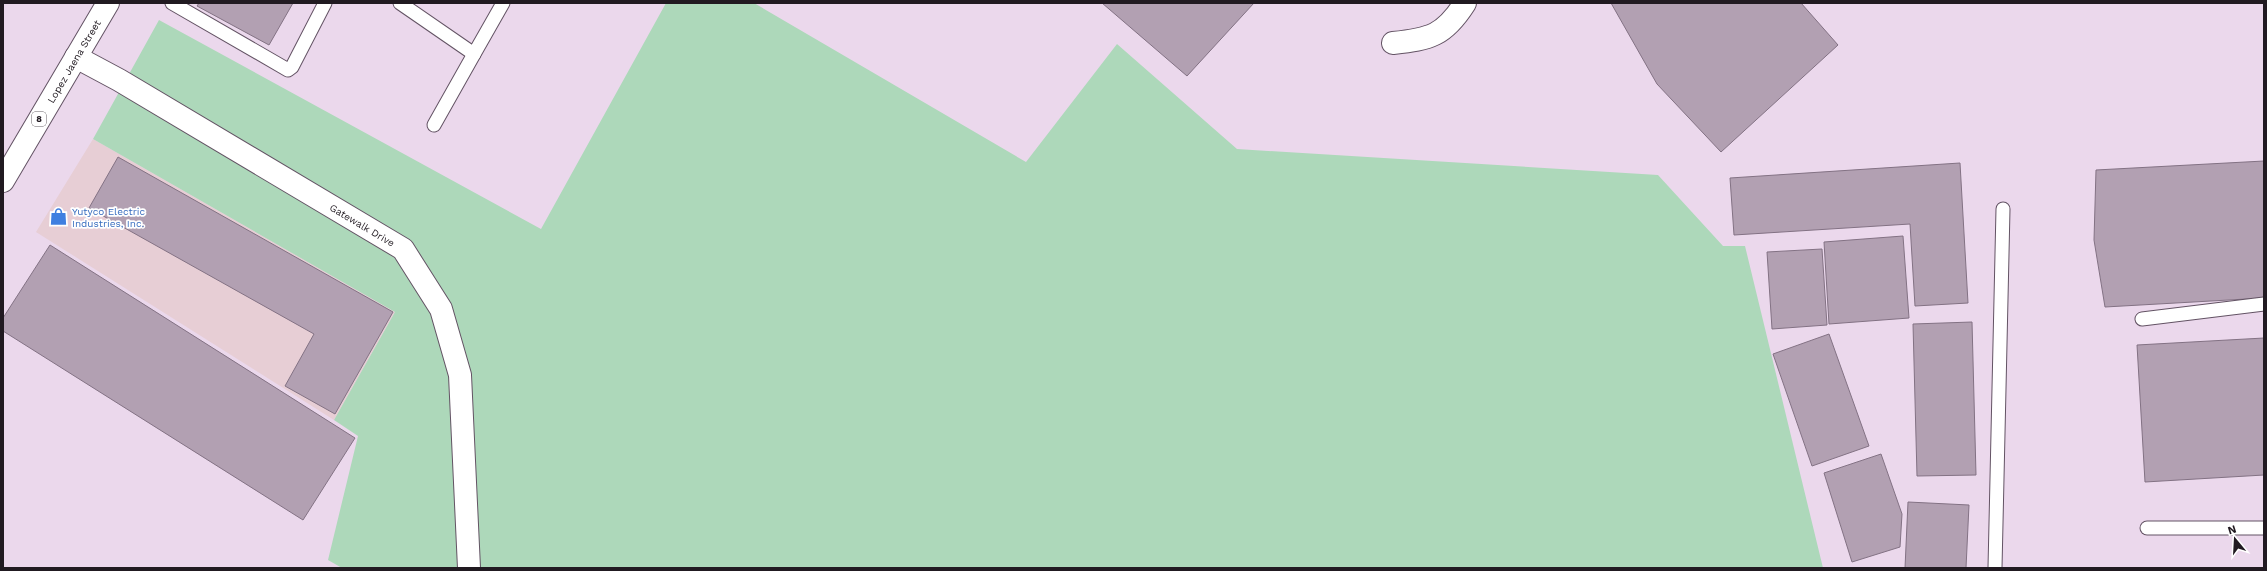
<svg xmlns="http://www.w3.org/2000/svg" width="2267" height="571" font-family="'Work Sans',sans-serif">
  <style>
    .commercial { fill: #e7ced5 }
    .grass { fill: #add8ba }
    .building { fill: #b2a0b2; stroke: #837284 }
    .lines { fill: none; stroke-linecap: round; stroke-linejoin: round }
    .lane-casing { stroke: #635364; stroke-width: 15 }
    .street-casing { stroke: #635364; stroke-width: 24 }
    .secondary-casing { stroke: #635364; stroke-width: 24 }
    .primary-casing { stroke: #635364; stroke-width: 24 }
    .lane { stroke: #fff; stroke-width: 13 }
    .street { stroke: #fff; stroke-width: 22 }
    .secondary { stroke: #fff; stroke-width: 22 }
    .primary { stroke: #fff; stroke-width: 22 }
    .labels { text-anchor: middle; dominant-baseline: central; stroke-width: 3.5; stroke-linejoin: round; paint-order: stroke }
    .shield { fill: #fff; stroke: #645f64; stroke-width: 1 }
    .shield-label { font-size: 9px; font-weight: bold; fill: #211a21 }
    .street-label { font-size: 10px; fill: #211a21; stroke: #fff }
    .shop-label { font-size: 10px; fill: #366cbe; stroke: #fff; text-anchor: start }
  </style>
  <rect width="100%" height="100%" fill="#ebd8ec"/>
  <polygon class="commercial" points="93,139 395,312 334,420 36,232"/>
  <polygon class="grass" points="666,3 754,3 1026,162 1117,44 1237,149 1658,175 1723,246 1745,246 1823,568 342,568 328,560 358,436 334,420 395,312 93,139 159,20 541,229"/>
  <g class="building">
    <polygon points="199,3 293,3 269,45 197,6"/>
    <polygon points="1102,3 1254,3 1187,76"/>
    <polygon points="1611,3 1801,3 1838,45 1721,152 1657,84"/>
    <polygon points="118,157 393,312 335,414 285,386 314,334 89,208"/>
    <polygon points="2264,161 2264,298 2105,307 2094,240 2096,170"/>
    <polygon points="1960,163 1968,303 1915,306 1910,224 1734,235 1730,178"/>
    <polygon points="1903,236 1909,318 1829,324 1824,242"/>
    <polygon points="50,245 355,438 303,520 3,331 3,318"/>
    <polygon points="1822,249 1827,325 1772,329 1767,252"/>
    <polygon points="1972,322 1976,475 1917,476 1913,324"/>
    <polygon points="1829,334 1869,446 1812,466 1773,354"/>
    <polygon points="2264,338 2264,475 2145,482 2137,345"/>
    <polygon points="1881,454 1902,514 1900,547 1852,562 1824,473"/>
    <polygon points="1908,502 1969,505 1966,568 1905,568"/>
  </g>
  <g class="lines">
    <defs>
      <g id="lane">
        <polyline points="172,3 288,70 292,67 325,3"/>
        <polyline points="400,3 474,54 503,3"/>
        <polyline points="434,125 474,54"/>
        <polyline points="2142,319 2264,304"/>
        <polyline points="2147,528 2264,528"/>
        <polyline points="1995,568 2003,209"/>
      </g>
      <path id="street" d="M1393 43C1430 39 1444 36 1465 3"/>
      <g id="secondary">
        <path id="s1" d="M76 57 119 80 403 249 441 309 460 375 469 568"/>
      </g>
      <g id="primary">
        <path id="s2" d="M3 181 108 3"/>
      </g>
    </defs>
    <use href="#lane" class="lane-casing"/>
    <use href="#street" class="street-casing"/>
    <use href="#secondary" class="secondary-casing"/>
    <use href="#primary" class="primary-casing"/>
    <use href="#lane" class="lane"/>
    <use href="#street" class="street"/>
    <use href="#secondary" class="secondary"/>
    <use href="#primary" class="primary"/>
  </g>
  <defs>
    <symbol id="shop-bare" viewBox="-9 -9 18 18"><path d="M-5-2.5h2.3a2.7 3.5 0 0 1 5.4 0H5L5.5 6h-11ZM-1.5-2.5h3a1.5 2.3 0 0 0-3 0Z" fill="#3f7fe0" stroke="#fff" stroke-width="2.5" paint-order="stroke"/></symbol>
  </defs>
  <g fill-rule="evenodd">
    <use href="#shop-bare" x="46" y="204" width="25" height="25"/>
  </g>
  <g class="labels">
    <rect class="shield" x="32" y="112" width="14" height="14" rx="3"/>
    <g class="shield-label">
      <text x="39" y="119">8</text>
    </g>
    <g class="street-label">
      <text stroke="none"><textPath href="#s2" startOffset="139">Lopez Jaena Street</textPath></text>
      <text stroke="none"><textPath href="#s1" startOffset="332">Gatewalk Drive</textPath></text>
    </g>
    <g class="shop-label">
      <text x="72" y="211">Yutyco Electric<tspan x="72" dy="12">Industries, Inc.</tspan></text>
    </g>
  </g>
  <rect width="2267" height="571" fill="none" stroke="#211a21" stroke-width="8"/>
  <g transform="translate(2235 539) rotate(342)" stroke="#ffffff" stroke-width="3" paint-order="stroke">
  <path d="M0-3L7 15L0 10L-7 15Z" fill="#211a21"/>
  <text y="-6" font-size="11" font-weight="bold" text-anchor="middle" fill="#211a21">N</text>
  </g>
</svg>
